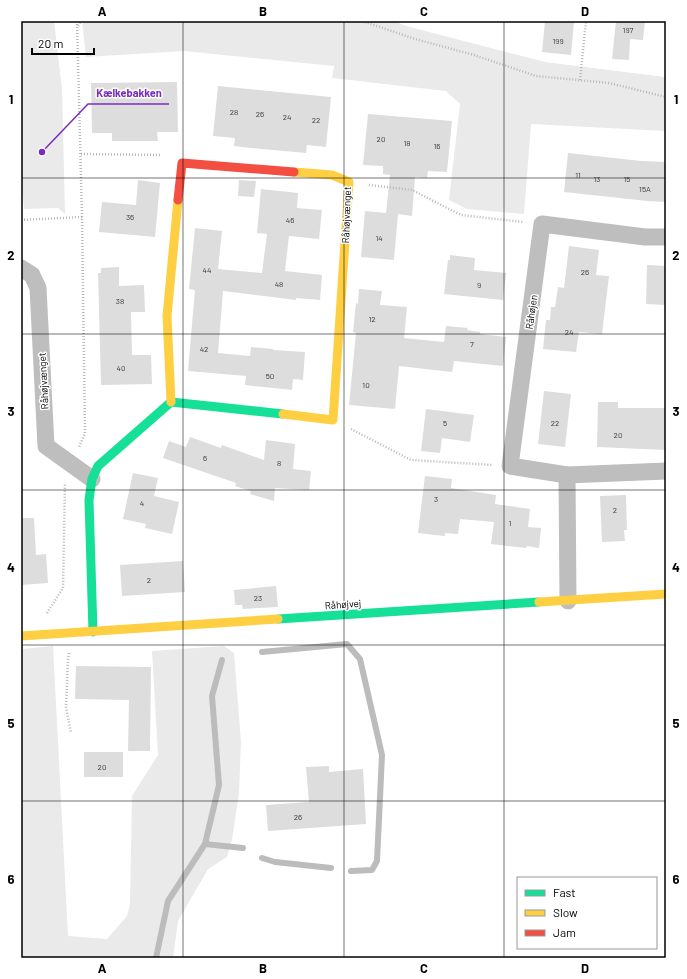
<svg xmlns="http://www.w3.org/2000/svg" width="687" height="979" font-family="Barlow,sans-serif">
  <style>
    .green { fill: #eaeaea }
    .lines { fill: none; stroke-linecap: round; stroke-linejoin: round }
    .stream { stroke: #bcbcbc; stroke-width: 6 }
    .building { fill: #ddd }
    .path { stroke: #b8b8b8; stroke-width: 2.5; stroke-dasharray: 1 2; stroke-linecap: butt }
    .street { stroke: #bebebe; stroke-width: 17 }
    .fast { stroke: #16e098; stroke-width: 9 }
    .slow { stroke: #ffcf43; stroke-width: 9 }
    .jam { stroke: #f24e42; stroke-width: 9 }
    .grid { fill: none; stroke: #000; stroke-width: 1; stroke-opacity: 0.55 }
    .labels { text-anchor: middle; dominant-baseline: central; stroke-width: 3; stroke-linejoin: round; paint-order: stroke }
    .number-label { font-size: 8px; fill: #373737 }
    .street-label { font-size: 10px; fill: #000; stroke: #fff }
    .leader { fill: none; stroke: #7b2cbf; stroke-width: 1.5 }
    .callout-dot { fill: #7b2cbf; stroke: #fff; stroke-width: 1.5 }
    .callout-label { font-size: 11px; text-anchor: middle; font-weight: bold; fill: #7b2cbf; stroke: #fff; stroke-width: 3; stroke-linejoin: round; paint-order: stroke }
    .neatline { fill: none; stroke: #000; stroke-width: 1.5 }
    .grid-label { font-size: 13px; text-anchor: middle; font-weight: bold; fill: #000 }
  </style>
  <rect width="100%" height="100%" fill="#fff"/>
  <g class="green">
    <polygon points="21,21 54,21 62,89 65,214 58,208 24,209 21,168"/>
    <polygon points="82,21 394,21 406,26 545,62 665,77 666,72 666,131 531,124 524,214 467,209 449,200 460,104 446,91 332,78 334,66 184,51 86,57"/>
    <polygon points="53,646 68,936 107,939 127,916 130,904 132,796 158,755 152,651 224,646 234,653 241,742 239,793 232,840 227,857 208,869 178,921 173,958 21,958 21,649"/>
  </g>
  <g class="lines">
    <g class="stream">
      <polyline points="262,652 347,644 360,659 382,755 377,861 372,870 351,871"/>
      <polyline points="205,844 243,848"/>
      <polyline points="262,858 275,862 331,868"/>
      <polyline points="156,958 168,901 205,844 219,785 212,696 222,660"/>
    </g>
  </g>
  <g class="building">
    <polygon points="545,21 574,21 571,55 542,52"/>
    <polygon points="616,21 645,21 643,40 630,39 629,60 612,59"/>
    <polygon points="177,82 178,132 157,132 158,141 112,141 112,133 92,133 91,83"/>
    <polygon points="218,86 331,97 326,147 307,145 306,153 251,148 234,146 235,138 213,136"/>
    <polygon points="368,114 452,121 447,172 428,171 427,178 415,177 412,216 398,214 394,260 361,257 365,211 396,214 386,213 390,175 383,174 383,166 363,165"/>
    <polygon points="568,153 641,161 666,162 666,202 647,201 564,192"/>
    <polygon points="138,180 160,183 155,237 99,232 102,202 136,205"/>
    <polygon points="239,180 256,181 254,197 238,196"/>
    <polygon points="261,189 298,193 297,208 322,210 319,239 289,236 285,271 322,275 320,300 296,298 296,300 223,291 218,353 250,356 251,347 273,349 273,350 305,352 303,380 293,379 292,390 245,385 246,376 188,371 195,290 189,289 195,228 222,231 218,269 262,273 267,234 257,233"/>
    <polygon points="569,246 599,250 596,275 609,276 602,334 579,332 576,352 543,349 546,320 550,320 551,307 555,307 558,287 564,288"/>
    <polygon points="450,255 475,258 474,270 506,273 503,300 444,294 448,260 450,260"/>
    <polygon points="647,265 666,266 666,305 646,304"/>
    <polygon points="119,267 119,286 144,285 145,312 131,312 132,355 151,355 152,384 101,385 98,273 101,273 101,268"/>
    <polygon points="359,289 382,291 380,305 407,307 404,338 444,342 446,326 468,328 467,330 480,332 480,334 506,337 503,366 454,361 452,372 399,366 395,409 349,405 356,333 353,332 356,303 358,304"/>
    <polygon points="544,391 571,394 565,447 538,444"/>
    <polygon points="598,402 618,402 618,408 666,408 666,450 597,447"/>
    <polygon points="426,409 474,415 470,442 442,438 440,453 421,451"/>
    <polygon points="190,437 221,448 222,445 264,460 266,440 295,444 293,469 311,471 309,490 275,488 274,501 250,494 251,491 235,486 236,483 163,458 169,441 186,447"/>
    <polygon points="133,473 158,478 154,496 179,502 172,534 145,528 146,524 123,519"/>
    <polygon points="425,476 452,479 451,488 496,495 495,504 530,509 528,527 541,528 539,548 527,546 526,548 491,544 494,522 460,519 458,534 445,533 445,536 418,533"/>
    <polygon points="626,495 627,530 624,530 625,541 602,542 600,496"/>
    <polygon points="21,518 34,518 36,555 46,554 48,583 21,585"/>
    <polygon points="183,561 185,592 122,596 120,565"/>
    <polygon points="276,586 278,607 243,609 242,605 235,605 234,590"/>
    <polygon points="76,666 151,667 150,751 128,751 129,700 75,699"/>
    <rect x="84" y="752" width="39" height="25"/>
    <polygon points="329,766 329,772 363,769 366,824 268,831 266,805 309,802 306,767"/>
  </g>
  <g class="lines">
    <g class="path">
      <polyline points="77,21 82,217 85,433 79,447"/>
      <polyline points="362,21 415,39 474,55 536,76 609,83 666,97"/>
      <polyline points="78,26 81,21"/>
      <polyline points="580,80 586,21"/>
      <polyline points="81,154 162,155"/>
      <polyline points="369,185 412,190 461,215 523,222"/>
      <polyline points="21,220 82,217"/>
      <polyline points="351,429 411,460 493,465"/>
      <polyline points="47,613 63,588 65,483"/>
      <polyline points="69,653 68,659 66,707 71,733"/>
    </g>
    <g class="street">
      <polyline points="666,237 645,237 542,224 510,466 567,475 666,471"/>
      <polyline points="21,268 32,275 38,288 46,446 92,479"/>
      <polyline points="567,475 568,601"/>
    </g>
    <g class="fast">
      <polyline points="278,619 539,602"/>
      <polyline points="93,632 89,500 92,479 98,466 171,402 283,414"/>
    </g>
    <g class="slow">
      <polyline points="171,402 167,316 178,200"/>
      <polyline points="283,414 333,420 349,182 332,175 294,172"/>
      <polyline points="539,602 666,594"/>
      <polyline points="21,636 278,619"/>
    </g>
    <polyline class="jam" points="178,200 182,163 294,172"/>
  </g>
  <path class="grid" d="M183 21V958M344 21V958M504 21V958M21 178H666M21 334H666M21 490H666M21 645H666M21 801H666"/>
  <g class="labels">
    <g class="number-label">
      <text x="628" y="30">197</text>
      <text x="558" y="41">199</text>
      <text x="234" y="112">28</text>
      <text x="260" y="114">26</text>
      <text x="287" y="117">24</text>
      <text x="316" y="120">22</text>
      <text x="381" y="139">20</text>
      <text x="407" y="143">18</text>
      <text x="437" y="146">16</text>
      <text x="578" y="175">11</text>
      <text x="597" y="179">13</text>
      <text x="627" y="179">15</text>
      <text x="645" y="189">15A</text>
      <text x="130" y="217">36</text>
      <text x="290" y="220">46</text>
      <text x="379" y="238">14</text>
      <text x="207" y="270">44</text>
      <text x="585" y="272">26</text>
      <text x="279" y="284">48</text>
      <text x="479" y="285">9</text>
      <text x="120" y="301">38</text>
      <text x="372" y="319">12</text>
      <text x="569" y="332">24</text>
      <text x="472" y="344">7</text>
      <text x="204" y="349">42</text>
      <text x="121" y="368">40</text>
      <text x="270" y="376">50</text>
      <text x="366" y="385">10</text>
      <text x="445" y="423">5</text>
      <text x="555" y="423">22</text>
      <text x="618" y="435">20</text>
      <text x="205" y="458">6</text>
      <text x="279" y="463">8</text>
      <text x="436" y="499">3</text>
      <text x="142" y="503">4</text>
      <text x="615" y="510">2</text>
      <text x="510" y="523">1</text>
      <text x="149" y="580">2</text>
      <text x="258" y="598">23</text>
      <text x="102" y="767">20</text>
      <text x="298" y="817">26</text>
    </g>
    <g class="street-label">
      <text transform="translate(346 215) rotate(-88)">Råhøjvænget</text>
      <text transform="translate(531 312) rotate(-82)">Råhøjen</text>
      <text transform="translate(43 381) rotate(-93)">Råhøjvænget</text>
      <text transform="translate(343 604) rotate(-4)">Råhøjvej</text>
    </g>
  </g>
  <path class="leader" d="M42 152L88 104H169"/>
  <circle class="callout-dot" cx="42" cy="152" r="4"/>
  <g class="callout-label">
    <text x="129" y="97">Kælkebakken</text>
  </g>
  <rect width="687" height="979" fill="none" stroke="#ffffff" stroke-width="44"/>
  <rect x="517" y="877" width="140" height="72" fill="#ffffff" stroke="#999999"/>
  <rect x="525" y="890" width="20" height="6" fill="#16e098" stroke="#999999"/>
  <text x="553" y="897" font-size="12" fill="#000000">Fast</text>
  <rect x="525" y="910" width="20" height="6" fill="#ffcf43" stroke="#999999"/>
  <text x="553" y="917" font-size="12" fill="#000000">Slow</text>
  <rect x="525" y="930" width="20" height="6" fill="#f24e42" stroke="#999999"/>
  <text x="553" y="937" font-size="12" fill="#000000">Jam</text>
  <path d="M32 48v6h62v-6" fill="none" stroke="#000000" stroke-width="2"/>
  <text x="38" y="48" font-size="12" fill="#000000" stroke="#ffffff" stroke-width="3" paint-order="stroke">20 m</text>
  <rect x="22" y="22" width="643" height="935" class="neatline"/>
  <g class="grid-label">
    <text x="102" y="16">A</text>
    <text x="263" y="16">B</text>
    <text x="424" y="16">C</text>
    <text x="585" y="16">D</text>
    <text x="11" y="104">1</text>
    <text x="676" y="104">1</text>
    <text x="11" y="260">2</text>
    <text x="676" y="260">2</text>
    <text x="11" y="416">3</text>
    <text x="676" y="416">3</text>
    <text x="11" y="572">4</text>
    <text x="676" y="572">4</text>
    <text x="11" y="728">5</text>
    <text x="676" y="728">5</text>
    <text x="11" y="884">6</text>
    <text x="676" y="884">6</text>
    <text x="102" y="973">A</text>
    <text x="263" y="973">B</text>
    <text x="424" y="973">C</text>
    <text x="585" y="973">D</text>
  </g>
</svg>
